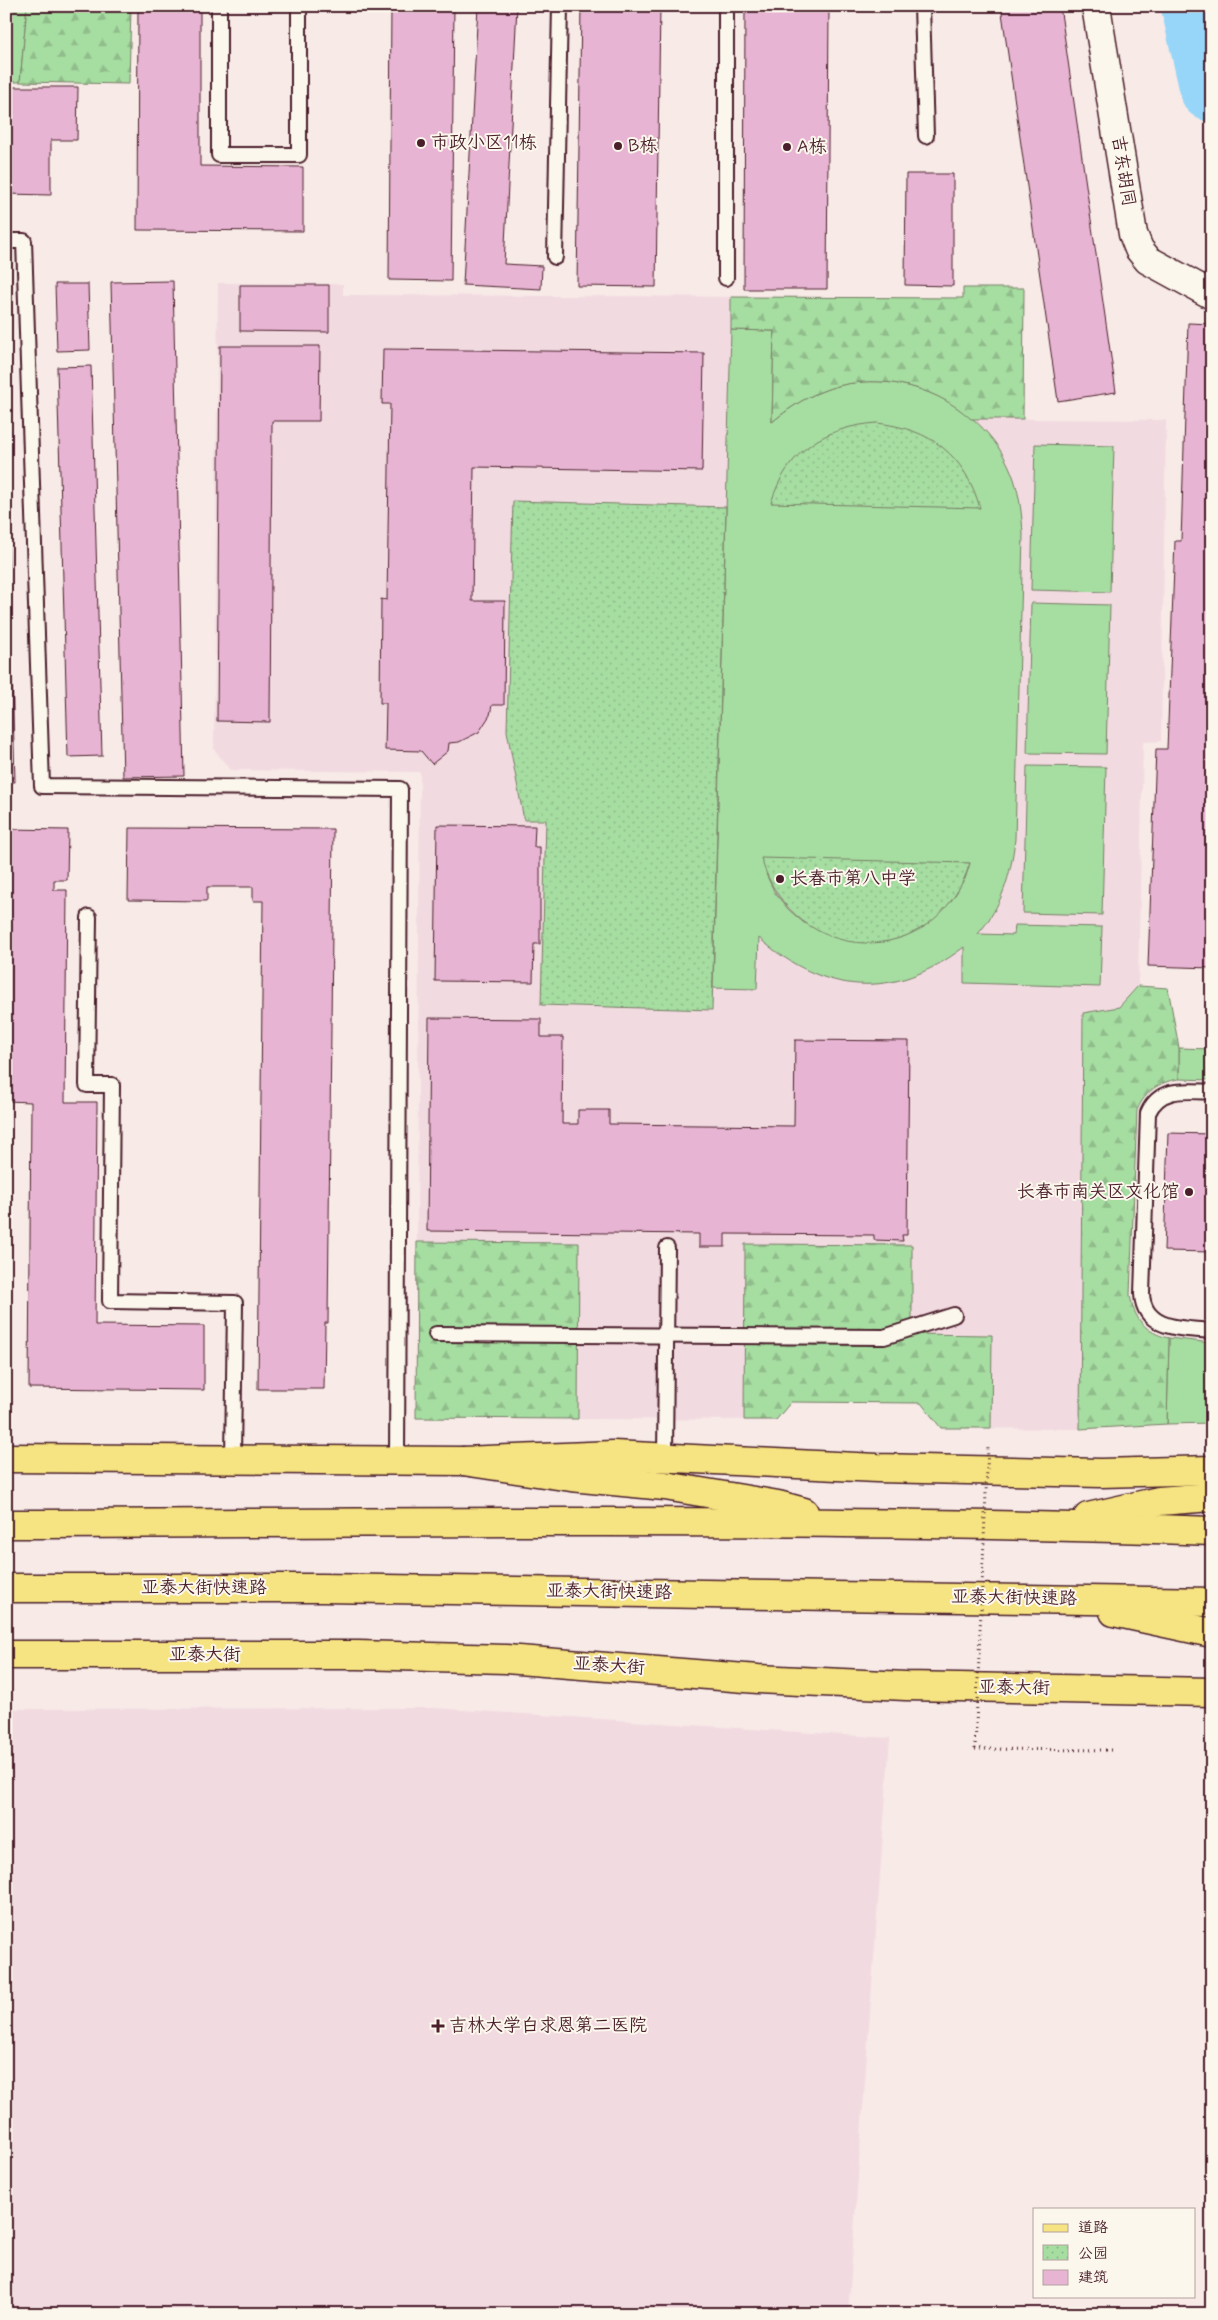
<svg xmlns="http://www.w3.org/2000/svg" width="1218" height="2320" font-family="Mynerve,'LXGW WenKai TC',sans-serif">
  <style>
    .built { fill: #f2dae1 }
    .grass { fill: #a6dda1; stroke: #787e66; fill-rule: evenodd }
    .forest { fill: url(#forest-firs); stroke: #787e66 }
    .park { fill: url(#park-dots); stroke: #787e66 }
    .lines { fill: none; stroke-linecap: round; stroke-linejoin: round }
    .river { stroke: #97d6f9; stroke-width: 64 }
    .building { fill: #e7b5d3; stroke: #4a1f2b }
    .lane-casing { stroke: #4a1f2b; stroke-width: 18 }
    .street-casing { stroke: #4a1f2b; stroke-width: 31 }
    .primary-casing { stroke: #4a1f2b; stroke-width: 31 }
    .highway-casing { stroke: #4a1f2b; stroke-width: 31 }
    .path { stroke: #4a1f2b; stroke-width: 3; stroke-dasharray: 1 4; stroke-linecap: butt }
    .lane { stroke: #fbf7ec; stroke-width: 14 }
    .street { stroke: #fbf7ec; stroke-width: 28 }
    .primary { stroke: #f6e381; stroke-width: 28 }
    .highway { stroke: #f6e381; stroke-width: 28 }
    .path-bridge { stroke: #4a1f2b; stroke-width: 3; stroke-dasharray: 1 4; stroke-linecap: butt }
    .poi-dot { fill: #4a1f2b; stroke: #fbf7ec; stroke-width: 2 }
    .labels { text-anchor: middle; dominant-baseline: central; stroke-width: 4; stroke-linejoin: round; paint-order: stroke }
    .poi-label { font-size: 18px; fill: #4a1f2b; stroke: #fbf7ec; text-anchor: start }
    .street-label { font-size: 18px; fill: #4a1f2b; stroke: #fbf7ec }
  </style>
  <defs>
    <pattern id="forest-firs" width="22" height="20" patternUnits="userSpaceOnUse" patternTransform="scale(1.25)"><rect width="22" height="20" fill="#a6dda1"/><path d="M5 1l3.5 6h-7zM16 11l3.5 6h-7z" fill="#90bd8b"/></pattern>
    <pattern id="park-dots" width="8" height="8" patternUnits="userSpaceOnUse" patternTransform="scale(1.25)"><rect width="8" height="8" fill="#a6dda1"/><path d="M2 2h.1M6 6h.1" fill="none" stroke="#90bd8b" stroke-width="1.8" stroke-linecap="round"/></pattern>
  </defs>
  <rect width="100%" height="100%" fill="#f7eae7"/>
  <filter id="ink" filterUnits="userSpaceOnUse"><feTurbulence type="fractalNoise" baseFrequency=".02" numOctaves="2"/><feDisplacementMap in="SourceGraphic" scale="10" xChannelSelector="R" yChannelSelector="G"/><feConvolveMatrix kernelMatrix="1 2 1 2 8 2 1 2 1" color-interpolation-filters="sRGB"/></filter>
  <g filter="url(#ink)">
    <g class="built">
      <polygon points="218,283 343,284 343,295 963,298 963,288 1024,288 1023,419 1166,420 1161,741 1143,742 1138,986 1119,1007 1083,1013 1080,1429 941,1428 921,1403 791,1402 776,1420 416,1418 420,772 230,770 214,749"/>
      <polygon points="432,1708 890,1738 848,2314 6,2314 6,1709"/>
    </g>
    <g class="grass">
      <polygon points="6,6 27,6 20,82 6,82"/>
      <path d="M731 330 774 331 772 422C787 410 802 399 820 392 894 361 988 402 1014 479 1020 497 1022 515 1023 535L1015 839C1011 875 1002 906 978 934L1014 935 1015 925 1102 927 1100 987 964 983V947C894 1001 824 995 759 938L757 989 713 988ZM970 863 965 879 924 927 905 936 884 942 804 923 788 909 775 893 766 874Z"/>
      <polygon points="1035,444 1114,446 1110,592 1031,590"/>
      <polygon points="1031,603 1110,605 1106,754 1027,753"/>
      <polygon points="1027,766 1106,767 1102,915 1023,913"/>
      <polygon points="1179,1048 1212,1049 1212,1080 1179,1079"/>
      <polygon points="1169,1338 1212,1343 1212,1423 1167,1424"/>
    </g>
    <g class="forest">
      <polygon points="27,6 131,6 129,84 20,82"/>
      <path d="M963 288H1024L1023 419H971C932 383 870 371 820 392 802 399 787 410 772 422L774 331 731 330V297L963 298Z"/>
      <path d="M1138 986 1168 988 1179 1048V1079C1158 1082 1146 1091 1137 1110L1130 1295C1134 1318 1145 1333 1169 1338L1167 1424 1080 1429 1083 1013 1119 1007Z"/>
      <polygon points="417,1242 579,1243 578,1419 416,1418"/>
      <polygon points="745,1244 912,1245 912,1334 992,1335 991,1428 941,1428 921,1403 791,1402 776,1420 744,1420"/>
    </g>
    <g class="park">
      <path d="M877 423C931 429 965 455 980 508L771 503C787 451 824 427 877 423Z"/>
      <polygon points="513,501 726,507 712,1010 541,1005 546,820 524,820 507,731"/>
      <path d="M761 858 970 863C936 973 793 968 761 858Z"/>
    </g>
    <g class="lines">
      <polyline class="river" points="1193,6 1212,90"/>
    </g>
    <g class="building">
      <polygon points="138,6 200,6 200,166 303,167 303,231 137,230"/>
      <polygon points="391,6 454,6 451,281 389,280"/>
      <polygon points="478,6 517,6 504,264 542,266 541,289 463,285"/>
      <polygon points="581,6 660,6 656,287 577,286"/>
      <polygon points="745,6 829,6 827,289 744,289"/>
      <polygon points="1001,6 1060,6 1116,392 1058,401"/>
      <polygon points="6,87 78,87 77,140 51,140 51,195 6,194"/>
      <polygon points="906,174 953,174 953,286 905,285"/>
      <polygon points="173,281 184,776 123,777 111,282"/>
      <polygon points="55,284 88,284 90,350 57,351"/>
      <polygon points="240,285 329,285 329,332 240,331"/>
      <polygon points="1188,323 1212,324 1212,968 1148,966 1156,749 1167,749 1175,541 1181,541"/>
      <polygon points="220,346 320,346 319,421 272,421 270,722 217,721"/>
      <polygon points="383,349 704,353 702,471 474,467 472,601 505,601 504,705 492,705 490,715 479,732 459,742 449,743 448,751 432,764 421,751 385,750 386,703 380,703 381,599 387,600 390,404 382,404"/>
      <polygon points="91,366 102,756 68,757 57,367"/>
      <polygon points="6,458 15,782 6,782"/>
      <polygon points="437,825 535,826 534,847 540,847 540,944 534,944 533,982 435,981"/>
      <polygon points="129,828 333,829 328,1323 325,1323 324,1389 258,1389 263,901 253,901 253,887 207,887 207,901 128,900"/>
      <polygon points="6,829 68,830 67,880 54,880 54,890 67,890 65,1102 97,1102 95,1325 204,1326 204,1390 29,1388 31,1102 6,1101 8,895 6,895"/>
      <polygon points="429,1018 541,1019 541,1037 563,1037 562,1124 578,1124 578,1110 609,1110 609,1124 794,1126 795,1040 909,1041 907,1235 902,1235 903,1241 874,1240 874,1235 725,1234 725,1247 699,1247 699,1234 427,1231"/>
      <polygon points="1168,1133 1212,1134 1212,1252 1164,1251"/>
    </g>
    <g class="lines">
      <defs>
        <g id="lane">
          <polyline points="219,6 219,155 299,155 299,6"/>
          <polyline points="726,6 726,278"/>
          <polyline points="922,6 926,136"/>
          <polyline points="6,241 24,241 42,786 400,789 397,1460"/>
          <polyline points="555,257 560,6"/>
          <polyline points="89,917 87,1085 112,1085 110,1301 235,1303 233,1459"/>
          <path d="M1212 1092C1187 1091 1160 1086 1148 1113L1142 1294C1144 1331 1184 1328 1212 1331"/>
          <polyline points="436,1334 884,1337 954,1315"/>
          <polyline points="665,1457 667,1248"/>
        </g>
        <polyline id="street" points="1096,6 1133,234 1139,249 1148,260 1212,295"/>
        <g id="primary">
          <polyline points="6,1458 463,1461 613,1455 877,1468 1101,1473 1212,1470"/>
          <polyline points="6,1655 358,1655 506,1659 758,1679 906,1686 1212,1692"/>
        </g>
        <g id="highway">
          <polyline points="463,1461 571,1477 665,1486 778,1505 804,1512"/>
          <polyline points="1088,1517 1159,1501 1212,1497"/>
          <path d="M6 1524C408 1523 810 1517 1212 1531"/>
          <polyline points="6,1588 322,1588 1212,1602"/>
          <polyline points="1114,1612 1212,1633"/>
        </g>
      </defs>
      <use href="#lane" class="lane-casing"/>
      <use href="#street" class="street-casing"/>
      <use href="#primary" class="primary-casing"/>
      <use href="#highway" class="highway-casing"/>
      <polyline class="path" points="975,1749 1114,1750"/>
      <use href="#lane" class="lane"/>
      <use href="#street" class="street"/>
      <use href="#primary" class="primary"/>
      <use href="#highway" class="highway"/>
      <polyline class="path-bridge" points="975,1749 988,1446"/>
    </g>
  </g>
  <g class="poi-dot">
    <circle cx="421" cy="143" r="5"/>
    <circle cx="618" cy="146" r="5"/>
    <circle cx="787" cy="147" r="5"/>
    <circle cx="780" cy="879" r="5"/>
    <circle cx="1189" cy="1192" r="5"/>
    <path d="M435.5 2018.5h5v5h5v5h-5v5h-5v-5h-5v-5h5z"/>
  </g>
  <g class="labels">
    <g class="poi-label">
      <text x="431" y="143">市政小区11栋</text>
      <text x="628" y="146">B栋</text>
      <text x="797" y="147">A栋</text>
      <text x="790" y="879">长春市第八中学</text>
      <text x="1179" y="1192" text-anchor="end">长春市南关区文化馆</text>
      <text x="449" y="2026">吉林大学白求恩第二医院</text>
    </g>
    <g class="street-label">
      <text transform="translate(1123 171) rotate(81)">吉东胡同</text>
      <text x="204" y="1588">亚泰大街快速路</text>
      <text transform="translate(609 1592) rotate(1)">亚泰大街快速路</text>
      <text transform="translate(1014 1598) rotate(1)">亚泰大街快速路</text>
      <text x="205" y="1655">亚泰大街</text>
      <text transform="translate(609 1666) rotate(4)">亚泰大街</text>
      <text transform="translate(1014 1688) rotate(1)">亚泰大街</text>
    </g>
  </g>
  <rect width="1218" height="2320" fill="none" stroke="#fbf7ec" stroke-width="25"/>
  <rect x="12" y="12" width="1193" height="2295" fill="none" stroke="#4a1f2b" stroke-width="2" filter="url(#ink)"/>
  <rect x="1033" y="2208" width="162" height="90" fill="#fbf7ec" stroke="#b4a19f"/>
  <rect x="1043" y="2224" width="25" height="8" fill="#f6e381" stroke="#b4a19f"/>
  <text x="1078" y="2232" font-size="15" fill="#4a1f2b">道路</text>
  <rect x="1043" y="2245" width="25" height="15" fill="url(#park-dots)" stroke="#b4a19f"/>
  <text x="1078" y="2258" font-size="15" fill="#4a1f2b">公园</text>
  <rect x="1043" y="2270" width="25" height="15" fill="#e7b5d3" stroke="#b4a19f"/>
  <text x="1078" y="2282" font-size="15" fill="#4a1f2b">建筑</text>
</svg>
